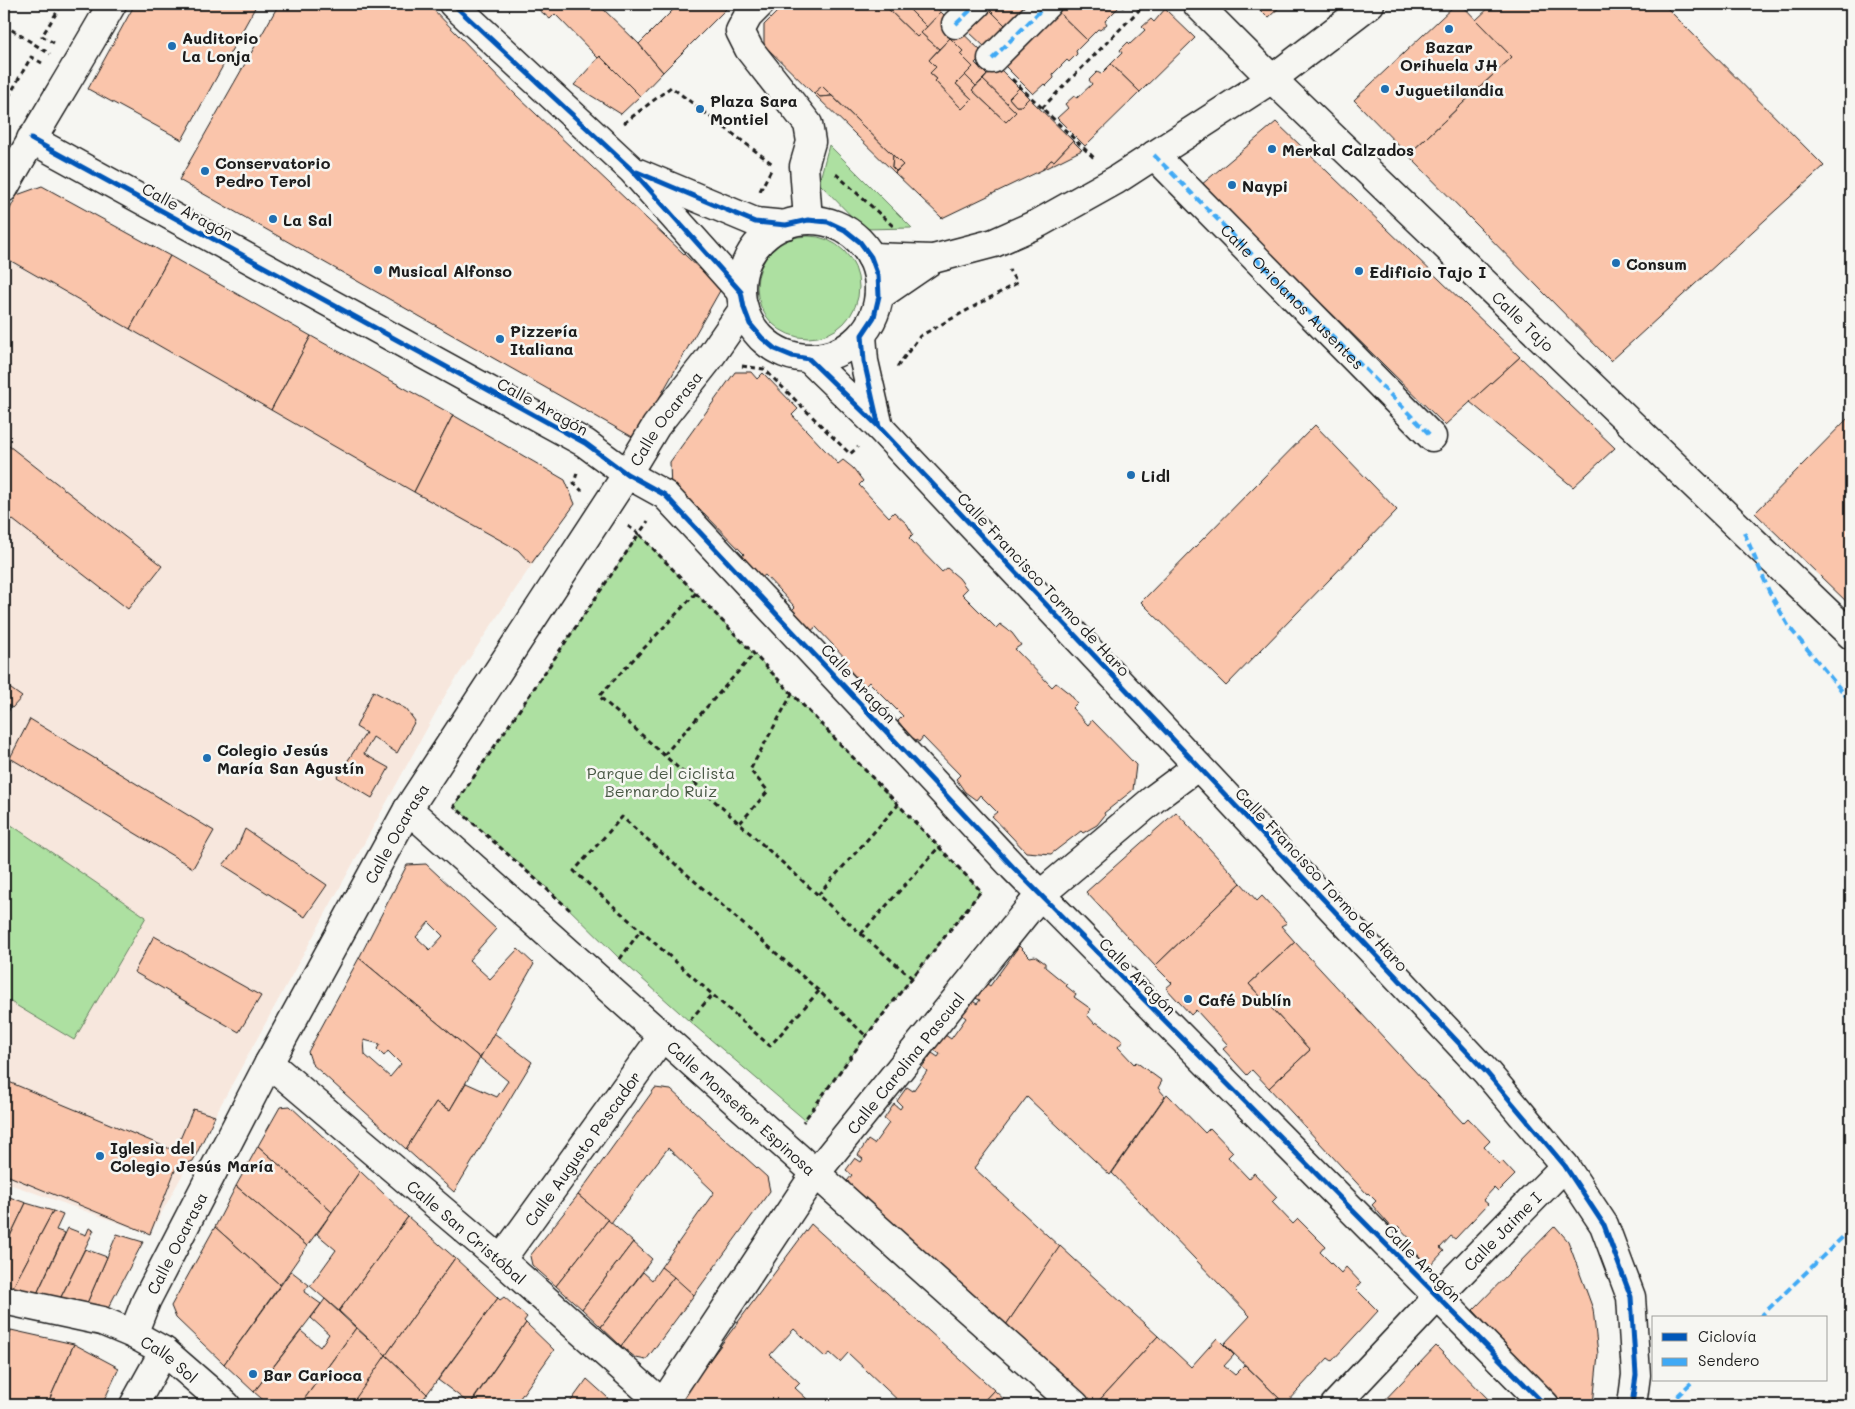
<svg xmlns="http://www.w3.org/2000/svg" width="1855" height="1409" font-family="Mali,sans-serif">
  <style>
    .built { fill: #f7e7dd }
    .green { fill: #ade0a1; stroke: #647e5e }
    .building { fill: #fac5ab; stroke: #1c1c1c; fill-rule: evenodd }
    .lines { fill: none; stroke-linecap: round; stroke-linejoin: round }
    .minor-casing { stroke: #1c1c1c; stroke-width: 31 }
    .path { stroke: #1c1c1c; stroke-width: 3; stroke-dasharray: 5 4; stroke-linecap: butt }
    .minor { stroke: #f6f6f2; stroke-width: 28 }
    .quiet { stroke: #3fa9f5; stroke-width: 4; stroke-dasharray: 8 4; stroke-linecap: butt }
    .cycleway-casing { stroke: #f6f6f2; stroke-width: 8 }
    .cycleway { stroke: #0057b8; stroke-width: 5 }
    .poi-dot { fill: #1f6fb2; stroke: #f6f6f2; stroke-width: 2 }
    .labels { text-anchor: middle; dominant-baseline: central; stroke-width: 5; stroke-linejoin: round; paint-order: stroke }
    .poi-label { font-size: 16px; font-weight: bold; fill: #1c1c1c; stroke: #f6f6f2; text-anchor: start }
    .street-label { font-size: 16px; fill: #1c1c1c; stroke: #f6f6f2 }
    .park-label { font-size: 16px; fill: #485744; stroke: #f6f6f2 }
  </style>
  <rect width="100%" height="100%" fill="#f6f6f2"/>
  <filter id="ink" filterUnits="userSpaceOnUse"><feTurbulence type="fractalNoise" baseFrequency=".02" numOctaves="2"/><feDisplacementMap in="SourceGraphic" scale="10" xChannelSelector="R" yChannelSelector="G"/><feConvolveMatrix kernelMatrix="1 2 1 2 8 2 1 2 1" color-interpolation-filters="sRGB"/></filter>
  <g filter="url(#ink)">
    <polygon class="built" points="4,258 537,557 447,692 150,1234 4,1182 4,719 16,703 4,693"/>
    <g class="green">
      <polygon points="829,145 912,228 864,229 819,183"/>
      <circle cx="808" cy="287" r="51"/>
      <polygon points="639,534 981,891 866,1036 805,1120 689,1021 620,959 554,894 454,806"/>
      <polygon points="4,820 146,917 74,1040 4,998"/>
    </g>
    <g class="building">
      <polygon points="135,4 257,4 182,140 88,89"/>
      <polygon points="279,4 428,4 517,96 721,289 636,439 179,180"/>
      <polygon points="532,4 598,4 639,44 663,72 640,96 600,56 598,58 555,14 550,19"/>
      <polygon points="679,4 731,4 663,72 639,44"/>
      <polygon points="785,4 852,4 859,10 866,4 883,4 917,37 921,33 939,49 929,60 936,67 930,73 937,79 935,81 962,109 972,99 956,84 965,75 976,86 972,90 1006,122 1016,112 983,80 996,65 1019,88 1009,98 1016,106 1021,106 1029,98 1073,141 1054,161 1051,160 1042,170 942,218 895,173 903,165 822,86 814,94 764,45 764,25"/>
      <polygon points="852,4 866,4 859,10"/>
      <polygon points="883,4 904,4 927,27 917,37"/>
      <polygon points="904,4 933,4 941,12 927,27"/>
      <polygon points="942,4 959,4 950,12"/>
      <polygon points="996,4 1023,4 1025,7 1006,26 990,10"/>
      <polygon points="1063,4 1127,4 1123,8 1120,6 1105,21 1107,24 1100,30 1098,29 1087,40 1056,10"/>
      <polygon points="1254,4 1283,4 1268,18"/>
      <polygon points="1456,4 1461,4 1512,57 1408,155 1354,100"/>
      <polygon points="1493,4 1663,4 1824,166 1611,361 1408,155 1512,57 1476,20"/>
      <polygon points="1165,9 1195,38 1140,92 1111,64 1122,53 1120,50 1128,42 1130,44 1145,30 1142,27 1151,19 1154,22"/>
      <polygon points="990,10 1006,26 986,48 969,32"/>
      <polygon points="1056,10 1087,40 1076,51 1077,54 1069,62 1067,60 1053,74 1054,78 1046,86 1044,84 1033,94 1003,64"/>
      <polygon points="941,12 984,54 975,63 987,75 976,86 965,75 973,67 960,54 963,51 950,38 939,49 921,33"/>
      <polygon points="950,38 963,51 960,54 973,67 956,84 972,99 962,109 935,81 937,79 930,73 936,67 929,60"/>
      <polygon points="600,56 640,96 621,114 574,85"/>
      <polygon points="1111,64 1140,92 1085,146 1057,118 1068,108 1065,104 1074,96 1077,98 1092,84 1089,80 1097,72 1101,74"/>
      <polygon points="983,80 1016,112 1006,122 972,90"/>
      <polygon points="822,86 832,96 820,97 815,92"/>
      <polygon points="1019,88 1029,98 1021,106 1016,106 1009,98"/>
      <polygon points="815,92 820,97 832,96 893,155 892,167 896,171 895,173 814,94"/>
      <polygon points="1276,122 1520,357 1445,425 1201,185"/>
      <polygon points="1073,141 1082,150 1042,170 1051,160 1054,161"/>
      <polygon points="893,155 903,165 896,171 892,167"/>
      <polygon points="42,186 170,256 130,329 4,257 4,221 17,195"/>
      <polygon points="170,256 311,336 271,410 130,329"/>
      <polygon points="311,336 453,415 414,492 271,410"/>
      <polygon points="1520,357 1615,448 1573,487 1470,402"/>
      <polygon points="735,372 751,372 757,379 763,373 798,409 792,415 838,464 843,460 853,468 863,481 859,485 889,517 894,512 907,524 913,534 909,538 942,572 947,568 959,578 967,589 962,594 996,628 1000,624 1012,633 1021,645 1015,649 1052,687 1056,683 1070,694 1077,703 1072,708 1088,725 1092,720 1136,765 1133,790 1104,813 1105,815 1097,825 1083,833 1081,831 1051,854 1026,852 992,816 997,812 980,795 976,800 965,792 956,779 960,775 923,737 919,742 910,736 898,721 903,716 869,682 865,686 858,682 845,666 849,662 816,627 811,631 791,611 795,607 765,575 760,579 740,559 744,554 697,506 690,512 671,491 670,462"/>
      <polygon points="453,415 565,480 575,504 531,564 518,550 414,492"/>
      <polygon points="1851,415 1851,606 1755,513"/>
      <polygon points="1315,425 1397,510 1226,686 1141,602"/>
      <polygon points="4,442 162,566 128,609 4,513"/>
      <polygon points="4,684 22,697 12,708 4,702"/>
      <polygon points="373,691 406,709 415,721 397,753 373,737 364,754 389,768 372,798 337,777 366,733 356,727"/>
      <polygon points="4,704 10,709 4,717"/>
      <polygon points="30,719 214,831 193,868 10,758"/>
      <polygon points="1176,812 1241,883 1155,966 1086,892"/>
      <polygon points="245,829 327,885 305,917 223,865 236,850"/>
      <path d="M426 864 496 929 469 960 490 979 518 949 534 964 480 1058 359 958 407 865ZM429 922 443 936 430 950 416 937Z"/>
      <polygon points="1241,883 1257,901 1262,896 1287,923 1281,926 1295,942 1249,984 1310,1050 1269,1088 1252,1070 1247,1075 1223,1049 1228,1045 1196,1010 1191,1015 1166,988 1172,983 1155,966"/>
      <polygon points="154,936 261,996 239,1032 134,972"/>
      <polygon points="1295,942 1463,1123 1468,1118 1490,1141 1484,1147 1499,1164 1502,1161 1515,1175 1498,1192 1494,1188 1483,1200 1488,1204 1455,1239 1451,1236 1440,1248 1444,1251 1427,1269 1407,1246 1413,1242 1398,1226 1394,1230 1372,1205 1376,1201 1368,1193 1367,1194 1269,1088 1310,1050 1249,984"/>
      <polygon points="1019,946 1030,957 1035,956 1045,963 1045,967 1067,985 1066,986 1076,994 1074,997 1091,1009 1087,1015 1095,1024 1096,1022 1123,1041 1118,1047 1134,1064 1136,1062 1162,1081 1158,1088 1165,1096 1110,1175 1027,1097 974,1168 1060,1247 1006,1325 952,1277 952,1278 924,1258 927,1254 918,1245 916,1248 846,1187 849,1182 847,1181 852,1175 846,1170 855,1158 861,1162 863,1159 858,1155 868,1140 874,1144 889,1123 884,1119 894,1104 900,1109 902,1106 897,1101 907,1087 913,1091 927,1071 922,1067 932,1053 938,1057 940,1054 934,1050 945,1035 951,1039 966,1018 961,1014 971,1000 977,1004 980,1000 973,997 984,982 990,986"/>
      <path d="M359 958 480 1058 450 1110 436 1102 406 1149 312 1064 308 1052ZM364 1040 380 1044 377 1049 384 1056 388 1051 401 1064 390 1077 365 1055Z"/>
      <polygon points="494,1033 532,1062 454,1192 406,1149 436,1102 450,1110 466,1083 497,1097 508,1081 480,1058"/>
      <polygon points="4,1080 175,1151 193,1109 215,1116 193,1161 176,1168 150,1234 4,1174"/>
      <polygon points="655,1088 671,1090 767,1177 770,1191 694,1295 661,1267 714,1192 668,1148 611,1223 578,1195"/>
      <polygon points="1167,1094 1205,1133 1210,1128 1233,1152 1228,1157 1249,1179 1254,1173 1277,1197 1272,1202 1293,1224 1298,1219 1325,1246 1320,1252 1341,1273 1346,1267 1361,1283 1356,1289 1378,1311 1332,1361 1328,1358 1285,1404 1224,1344 1250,1316 1112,1173"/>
      <polygon points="290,1106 360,1171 332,1212 258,1146 280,1107"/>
      <polygon points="258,1146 332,1212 307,1246 236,1186"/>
      <polygon points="360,1171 408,1217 339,1311 310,1286 336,1250 317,1234"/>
      <polygon points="236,1186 307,1246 280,1285 215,1227"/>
      <polygon points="4,1195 26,1203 4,1249"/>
      <polygon points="578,1195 608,1220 556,1286 532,1265 530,1256"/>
      <polygon points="26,1203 53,1211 11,1291 4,1289 4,1249"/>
      <polygon points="53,1211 63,1215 56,1230 65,1233 35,1298 11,1291"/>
      <polygon points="408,1217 455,1258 386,1355 339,1311"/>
      <polygon points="608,1220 633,1242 582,1309 556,1286"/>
      <polygon points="811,1224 994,1390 980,1405 903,1405 848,1353 840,1362 830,1353 825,1357 794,1329 770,1355 800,1383 795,1388 807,1399 801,1405 677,1404"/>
      <polygon points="1555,1226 1568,1241 1593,1309 1598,1354 1593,1405 1561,1405 1473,1310"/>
      <polygon points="215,1227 280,1285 224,1364 176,1318 171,1306"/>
      <polygon points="68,1228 86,1235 89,1228 94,1230 58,1303 35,1298"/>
      <polygon points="117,1234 143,1242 104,1316 84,1310"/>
      <polygon points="633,1242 652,1259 601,1327 582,1309"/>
      <polygon points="1060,1246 1158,1336 1095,1405 1093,1405 1006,1325"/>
      <polygon points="85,1249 107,1257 84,1310 58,1303"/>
      <polygon points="455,1258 498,1298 427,1394 386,1355"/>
      <polygon points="661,1267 674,1277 621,1346 601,1327 643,1272 652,1280"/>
      <polygon points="291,1271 309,1285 304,1292 321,1304 254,1392 224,1364"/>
      <polygon points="674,1277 694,1295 646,1360 636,1358 621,1346"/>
      <polygon points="504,1297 527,1317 524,1321 526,1323 470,1404 438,1380 498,1298 500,1300"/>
      <polygon points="325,1299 356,1328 300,1405 269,1405 254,1392 301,1331 320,1347 329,1334 311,1318"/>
      <polygon points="526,1323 554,1350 515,1405 470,1405"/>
      <polygon points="356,1328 386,1355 365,1388 351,1405 300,1405"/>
      <polygon points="4,1329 11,1330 4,1363"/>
      <polygon points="11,1330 74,1344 47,1405 4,1405 4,1363"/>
      <polygon points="1158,1336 1191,1367 1217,1338 1234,1355 1224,1366 1235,1375 1245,1365 1286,1405 1095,1405"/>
      <polygon points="74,1344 119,1368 102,1405 47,1405"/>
      <polygon points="1436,1346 1494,1405 1380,1405"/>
      <polygon points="386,1355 427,1394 419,1405 351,1405"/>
      <polygon points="587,1379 607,1397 609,1405 568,1405"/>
      <polygon points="994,1390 1010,1405 980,1405"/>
      <polygon points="165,1400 172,1405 156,1405 158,1402"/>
    </g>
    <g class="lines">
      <defs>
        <g id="minor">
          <polyline points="453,4 632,170 741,292"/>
          <polyline points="760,4 748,16 740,31 749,49 808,124 811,142 804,166 808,220"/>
          <path id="s1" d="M1197 4 1272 79 1851 635"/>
          <polyline points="956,24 977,4"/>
          <polyline points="992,59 1047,4"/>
          <polyline points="31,139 585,443 627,474 665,495 1013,867 1545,1405"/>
          <polyline points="1154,155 1432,437"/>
          <polyline points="638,173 755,222 786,225"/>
          <path d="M4 188C39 126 77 66 112 4"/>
          <circle cx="810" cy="289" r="69"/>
          <polyline points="871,257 933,259 994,243 1039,223 1116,180 1272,79 1370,4"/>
          <polyline points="879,296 933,259"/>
          <polyline points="862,335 864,361 879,427"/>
          <polyline points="809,359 879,427 1487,1073 1565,1166 1604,1225 1631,1297 1636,1375 1632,1405"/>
          <path id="s2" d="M408 809 1075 1405"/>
          <path id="s3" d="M269 1063 501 1260 664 1405"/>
          <path id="s4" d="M501 1260 662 1037"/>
          <path id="s5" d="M4 1300 102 1321 133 1334 164 1351 226 1405"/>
          <path id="s6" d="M133 1334 146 1301 269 1063 408 809 627 474 656 426 708 360 744 308"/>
          <polyline points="134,1405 164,1351"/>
          <path id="s7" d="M662 1405 815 1174 1040 895 1155 798 1198 766"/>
          <path id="s8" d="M1335 1405 1438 1296 1565 1166"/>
        </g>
      </defs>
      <use href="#minor" class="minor-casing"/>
      <g class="path">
        <polyline points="4,25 50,54"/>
        <polyline points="54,43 42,36 62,4"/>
        <polyline points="1012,79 1094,158"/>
        <polyline points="4,105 31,57 42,63"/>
        <polyline points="1042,108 1145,4"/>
        <polyline points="624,123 671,87 774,165"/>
        <polyline points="836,174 894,227"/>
        <polyline points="760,191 772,168"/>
        <polyline points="742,366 764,369 850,454 858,447"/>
        <polyline points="897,367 920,336 1017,283 1009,270"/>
        <polyline points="577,473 574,483 582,491"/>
        <polyline points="628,526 639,534 648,521"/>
        <polyline points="696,593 599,696 861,934 912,978"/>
        <polyline points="664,755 754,654"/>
        <polyline points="740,823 768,791 750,770 792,694"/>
        <polyline points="818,895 898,805"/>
        <polyline points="570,910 454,806 639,534 981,891 866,1036 803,1122"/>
        <polyline points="861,934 938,848"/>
        <polyline points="620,959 640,931"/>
        <polyline points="819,991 770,1046 574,871 622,817 819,991 866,1036"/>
        <polyline points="690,1020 712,995"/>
      </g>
      <use href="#minor" class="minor"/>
      <g class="quiet">
        <polyline points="956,24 977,4"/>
        <polyline points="992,59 1047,4"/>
        <path id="s9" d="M1154 155 1432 437"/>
        <polyline points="1744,532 1769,591 1789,627 1851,702"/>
        <polyline points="1759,1318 1851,1229"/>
        <polyline points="1668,1405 1694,1380"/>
      </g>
      <defs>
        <g id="cycleway">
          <polyline points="453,4 632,170 741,292 744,308 750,324 762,338 775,349 792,356 809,359 879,427 1487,1073 1565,1166 1604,1225 1631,1297 1636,1375 1632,1405"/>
          <polyline points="31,139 585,443 627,474 665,495 1013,867 1545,1405"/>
          <polyline points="637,172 755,222 786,225 808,220 828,222 845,230 860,242 871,257 878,276 879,296 874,317 862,335 864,361 879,427"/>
        </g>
      </defs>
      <use href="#cycleway" class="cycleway-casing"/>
      <use href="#cycleway" class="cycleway"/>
    </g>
  </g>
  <g class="poi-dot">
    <circle cx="1449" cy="29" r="5"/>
    <circle cx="172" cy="46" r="5"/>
    <circle cx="1385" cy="89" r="5"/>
    <circle cx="700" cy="109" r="5"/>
    <circle cx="1272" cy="149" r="5"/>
    <circle cx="205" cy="171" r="5"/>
    <circle cx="1232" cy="185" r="5"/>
    <circle cx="273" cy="219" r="5"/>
    <circle cx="1616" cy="263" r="5"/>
    <circle cx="378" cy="270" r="5"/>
    <circle cx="1359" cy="271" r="5"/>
    <circle cx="500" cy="339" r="5"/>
    <circle cx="1131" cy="475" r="5"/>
    <circle cx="207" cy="758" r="5"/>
    <circle cx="1188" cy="999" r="5"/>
    <circle cx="100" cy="1156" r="5"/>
    <circle cx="253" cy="1374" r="5"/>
  </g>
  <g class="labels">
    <g class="poi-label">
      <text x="182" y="37">Auditorio<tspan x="182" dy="18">La Lonja</tspan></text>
      <text x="1449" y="46" text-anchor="middle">Bazar<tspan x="1449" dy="18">Orihuela JH</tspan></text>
      <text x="1395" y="89">Juguetilandia</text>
      <text x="710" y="100">Plaza Sara<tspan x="710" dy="18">Montiel</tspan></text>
      <text x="1282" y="149">Merkal Calzados</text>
      <text x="215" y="162">Conservatorio<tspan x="215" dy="18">Pedro Terol</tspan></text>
      <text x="1242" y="185">Naypi</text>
      <text x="283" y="219">La Sal</text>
      <text x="1626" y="263">Consum</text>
      <text x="388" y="270">Musical Alfonso</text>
      <text x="1369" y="271">Edificio Tajo I</text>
      <text x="510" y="330">Pizzería<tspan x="510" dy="18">Italiana</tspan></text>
      <text x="1141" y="475">Lidl</text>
      <text x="217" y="749">Colegio Jesús<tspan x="217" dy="18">María San Agustín</tspan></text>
      <text x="1198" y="999">Café Dublín</text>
      <text x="110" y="1147">Iglesia del<tspan x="110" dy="18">Colegio Jesús María</tspan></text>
      <text x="263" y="1374">Bar Carioca</text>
    </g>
    <g class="street-label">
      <text transform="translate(188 211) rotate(29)">Calle Aragón</text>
      <text stroke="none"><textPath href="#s9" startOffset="198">Calle Oriolanos Ausentes</textPath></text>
      <text stroke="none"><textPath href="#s1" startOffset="455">Calle Tajo</textPath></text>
      <text transform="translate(543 406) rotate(29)">Calle Aragón</text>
      <text stroke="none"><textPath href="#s6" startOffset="1061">Calle Ocarasa</textPath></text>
      <text transform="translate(1044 584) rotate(47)">Calle Francisco Tormo de Haro</text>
      <text transform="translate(859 683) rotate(47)">Calle Aragón</text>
      <text stroke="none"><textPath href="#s6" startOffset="566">Calle Ocarasa</textPath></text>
      <text transform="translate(1322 879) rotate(47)">Calle Francisco Tormo de Haro</text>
      <text transform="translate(1138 976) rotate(45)">Calle Aragón</text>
      <text stroke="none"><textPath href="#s7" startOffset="420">Calle Carolina Pascual</textPath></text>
      <text stroke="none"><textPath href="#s2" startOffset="448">Calle Monseñor Espinosa</textPath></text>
      <text stroke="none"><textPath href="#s4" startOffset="138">Calle Augusto Pescador</textPath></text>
      <text stroke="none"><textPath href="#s8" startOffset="241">Calle Jaime I</textPath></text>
      <text stroke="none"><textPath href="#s3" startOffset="260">Calle San Cristóbal</textPath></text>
      <text stroke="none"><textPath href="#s6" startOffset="101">Calle Ocarasa</textPath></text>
      <text transform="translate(1423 1263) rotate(45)">Calle Aragón</text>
      <text stroke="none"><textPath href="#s5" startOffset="178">Calle Sol</textPath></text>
    </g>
    <g class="park-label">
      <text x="661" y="772">Parque del ciclista<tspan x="661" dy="18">Bernardo Ruiz</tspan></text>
    </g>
  </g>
  <rect width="1855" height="1409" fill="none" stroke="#f6f6f2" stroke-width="20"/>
  <rect x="10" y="10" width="1835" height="1389" fill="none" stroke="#1c1c1c" stroke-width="2" filter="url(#ink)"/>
  <rect x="1652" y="1316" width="175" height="65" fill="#f6f6f2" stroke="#9f9f9c"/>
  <rect x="1662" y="1333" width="25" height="8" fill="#0057b8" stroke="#9f9f9c"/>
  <text x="1698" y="1342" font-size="15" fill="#1c1c1c">Ciclovía</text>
  <rect x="1662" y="1358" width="25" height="8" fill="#3fa9f5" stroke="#9f9f9c"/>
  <text x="1698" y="1366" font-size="15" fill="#1c1c1c">Sendero</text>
</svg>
